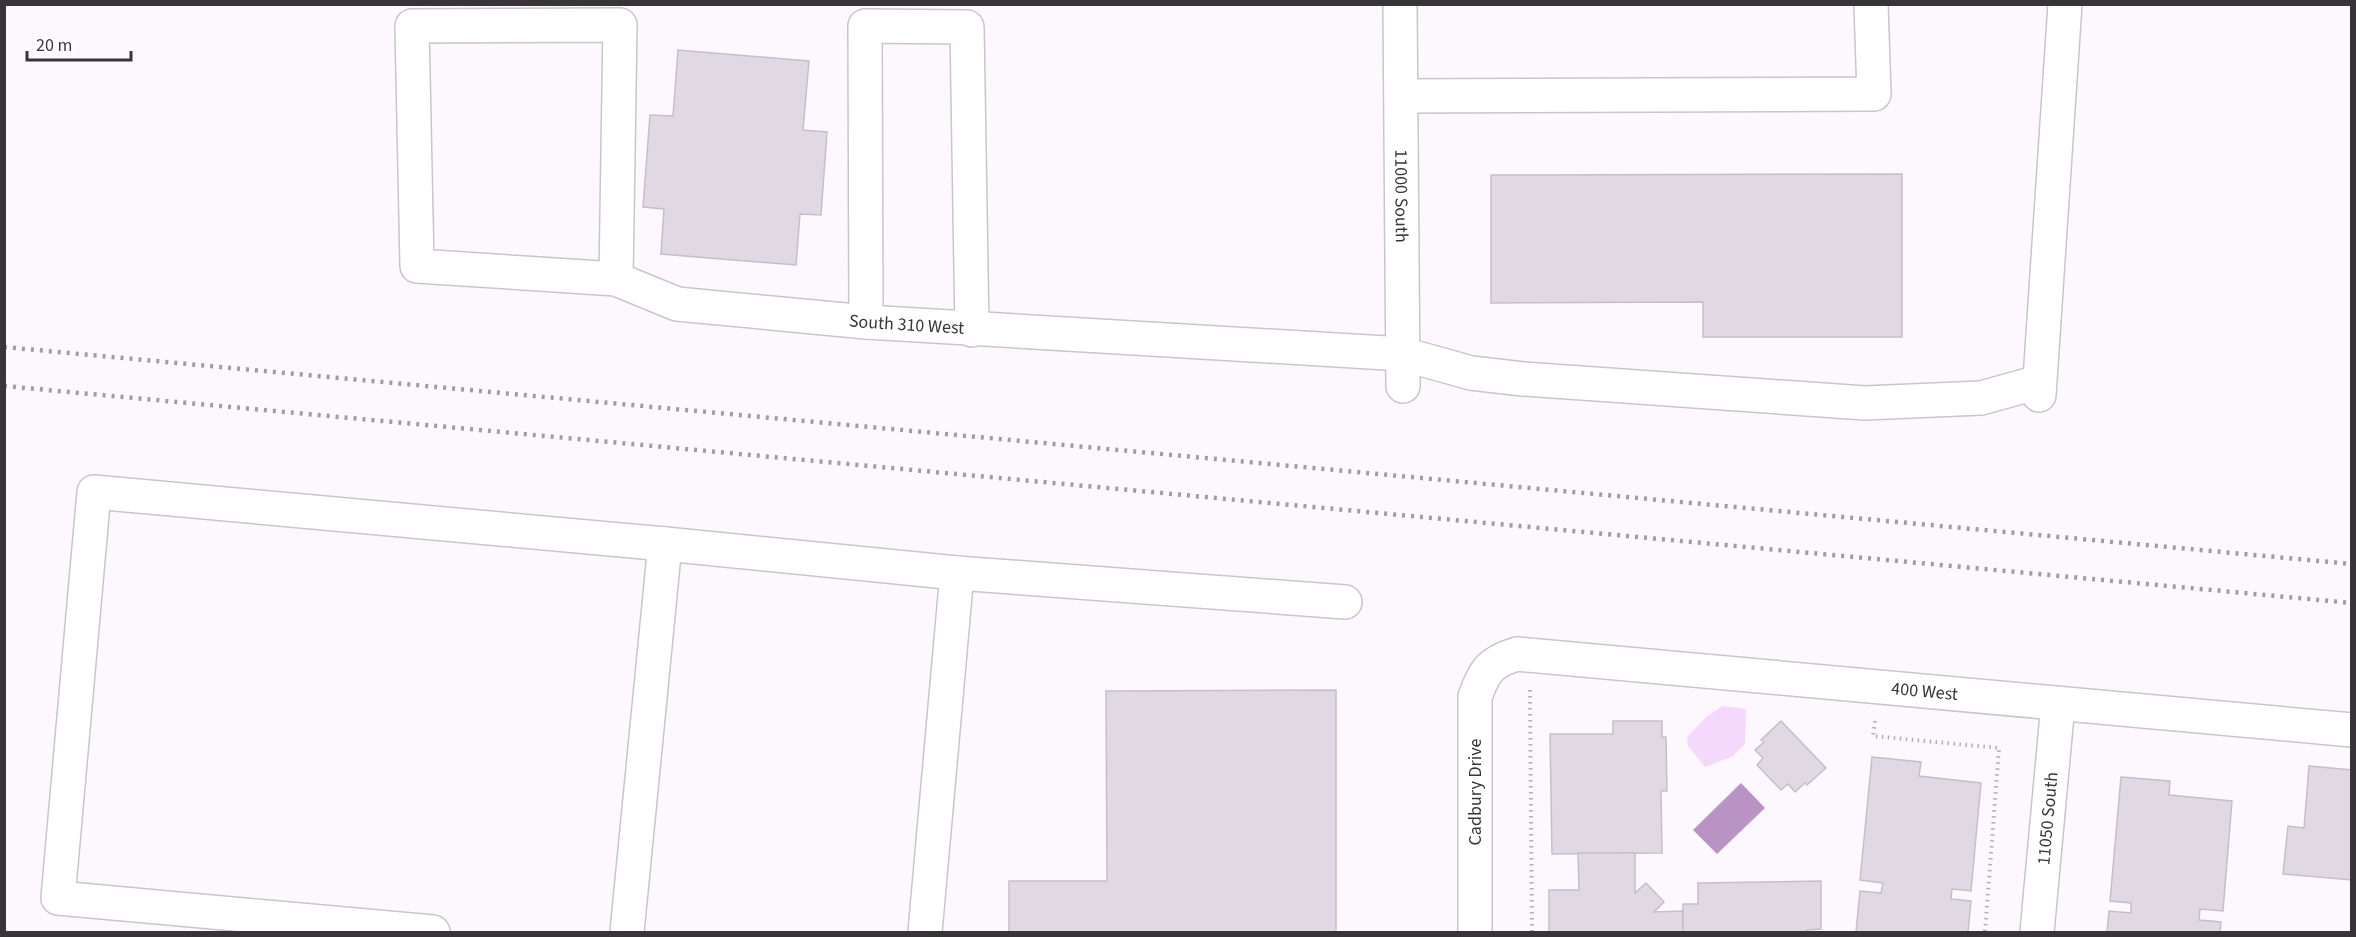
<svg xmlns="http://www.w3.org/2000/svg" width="2356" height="937" font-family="'Source Sans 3',sans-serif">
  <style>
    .green { fill: #f4d9fc }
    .water { fill: #b993c4 }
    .building { fill: #e0d8e2; stroke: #c6bfc8; stroke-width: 1.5 }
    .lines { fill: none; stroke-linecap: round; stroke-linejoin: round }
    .minor-casing { stroke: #cbc4cd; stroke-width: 36 }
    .path { stroke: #b2aeb3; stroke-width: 4; stroke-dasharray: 1.5 4.5; stroke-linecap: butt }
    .minor { stroke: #fff; stroke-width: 33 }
    .rail { stroke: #a09ca1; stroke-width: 4.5; stroke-dasharray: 3 6; stroke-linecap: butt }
    .labels { text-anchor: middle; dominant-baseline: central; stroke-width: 4.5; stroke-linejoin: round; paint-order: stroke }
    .street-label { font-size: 18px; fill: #383539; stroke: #fff }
  </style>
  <rect width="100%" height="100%" fill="#fdf8fe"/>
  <polygon class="green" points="1723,706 1746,709 1745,744 1732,757 1705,767 1688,746 1687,737 1707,716"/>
  <polygon class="water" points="1741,783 1765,808 1717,854 1693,830"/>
  <g class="building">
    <polygon points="678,50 809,61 803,130 827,132 821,215 800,214 796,265 661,254 664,209 643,207 650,115 673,116"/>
    <polygon points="1902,174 1902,337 1703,337 1703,302 1491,303 1491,175"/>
    <polygon points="1336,690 1336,932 1009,932 1009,881 1107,881 1106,691"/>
    <polygon points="1613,721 1662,721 1662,737 1666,737 1667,791 1661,791 1662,853 1552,854 1550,734 1613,734"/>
    <polygon points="1781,721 1826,768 1807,785 1805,783 1795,792 1788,784 1781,790 1757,765 1763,758 1755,750 1764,742 1761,740"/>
    <polygon points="1872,757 1921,762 1919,776 1981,783 1971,891 1952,889 1951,899 1971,901 1968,932 1856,932 1860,891 1881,893 1883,883 1860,880"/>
    <polygon points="2309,766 2352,770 2352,880 2283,874 2288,826 2304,828"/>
    <polygon points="2121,777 2170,781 2169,795 2232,801 2223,911 2200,909 2199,920 2221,922 2220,932 2107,932 2109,911 2131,913 2131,903 2110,901"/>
    <polygon points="1578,853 1635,853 1635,893 1646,883 1664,902 1654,912 1683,911 1683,932 1549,932 1549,890 1579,890"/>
    <polygon points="1821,881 1821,929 1807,930 1807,932 1683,932 1683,904 1698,904 1698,883"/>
  </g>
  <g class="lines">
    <defs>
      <g id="minor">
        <path id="s1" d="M1400 4 1403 386"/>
        <polyline points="1401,96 1874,94 1871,4"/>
        <path id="s2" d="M616 279 620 25 412 26 417 266 616 279 677 304 866 322 1403 354 1471 373 1523 379 1865 403 1981 398 2039 382"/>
        <polyline points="866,322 865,26 967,27 972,330"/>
        <polyline points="2039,395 2065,4"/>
        <polyline points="433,932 58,898 94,492 665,544"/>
        <polyline points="627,932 665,544 957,573 1345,602"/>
        <polyline points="925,932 957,573"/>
        <path id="s3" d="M1475 932V697C1484 671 1490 662 1517 654L2352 730"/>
        <path id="s4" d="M2037 932 2058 704"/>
      </g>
    </defs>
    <use href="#minor" class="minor-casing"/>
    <g class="path">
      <polyline points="1530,690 1532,932"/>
      <polyline points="1875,721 1873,736 1999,748 1985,932"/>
    </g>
    <use href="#minor" class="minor"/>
    <g class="rail">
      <polyline points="4,347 2352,564"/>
      <polyline points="4,386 2352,603"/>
    </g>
  </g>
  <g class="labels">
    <g class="street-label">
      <text stroke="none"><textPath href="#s1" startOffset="192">11000 South</textPath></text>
      <text stroke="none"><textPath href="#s2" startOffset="1198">South 310 West</textPath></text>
      <text stroke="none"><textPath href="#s3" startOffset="708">400 West</textPath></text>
      <text transform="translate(1475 792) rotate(-90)">Cadbury Drive</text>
      <text stroke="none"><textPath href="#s4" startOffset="114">11050 South</textPath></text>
    </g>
  </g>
  <rect width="2356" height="937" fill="none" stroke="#383539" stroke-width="12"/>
  <path d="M27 51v9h104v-9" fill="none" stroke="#383539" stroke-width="3"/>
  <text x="36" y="51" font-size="18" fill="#383539" stroke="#ffffff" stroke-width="4.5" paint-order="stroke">20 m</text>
</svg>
